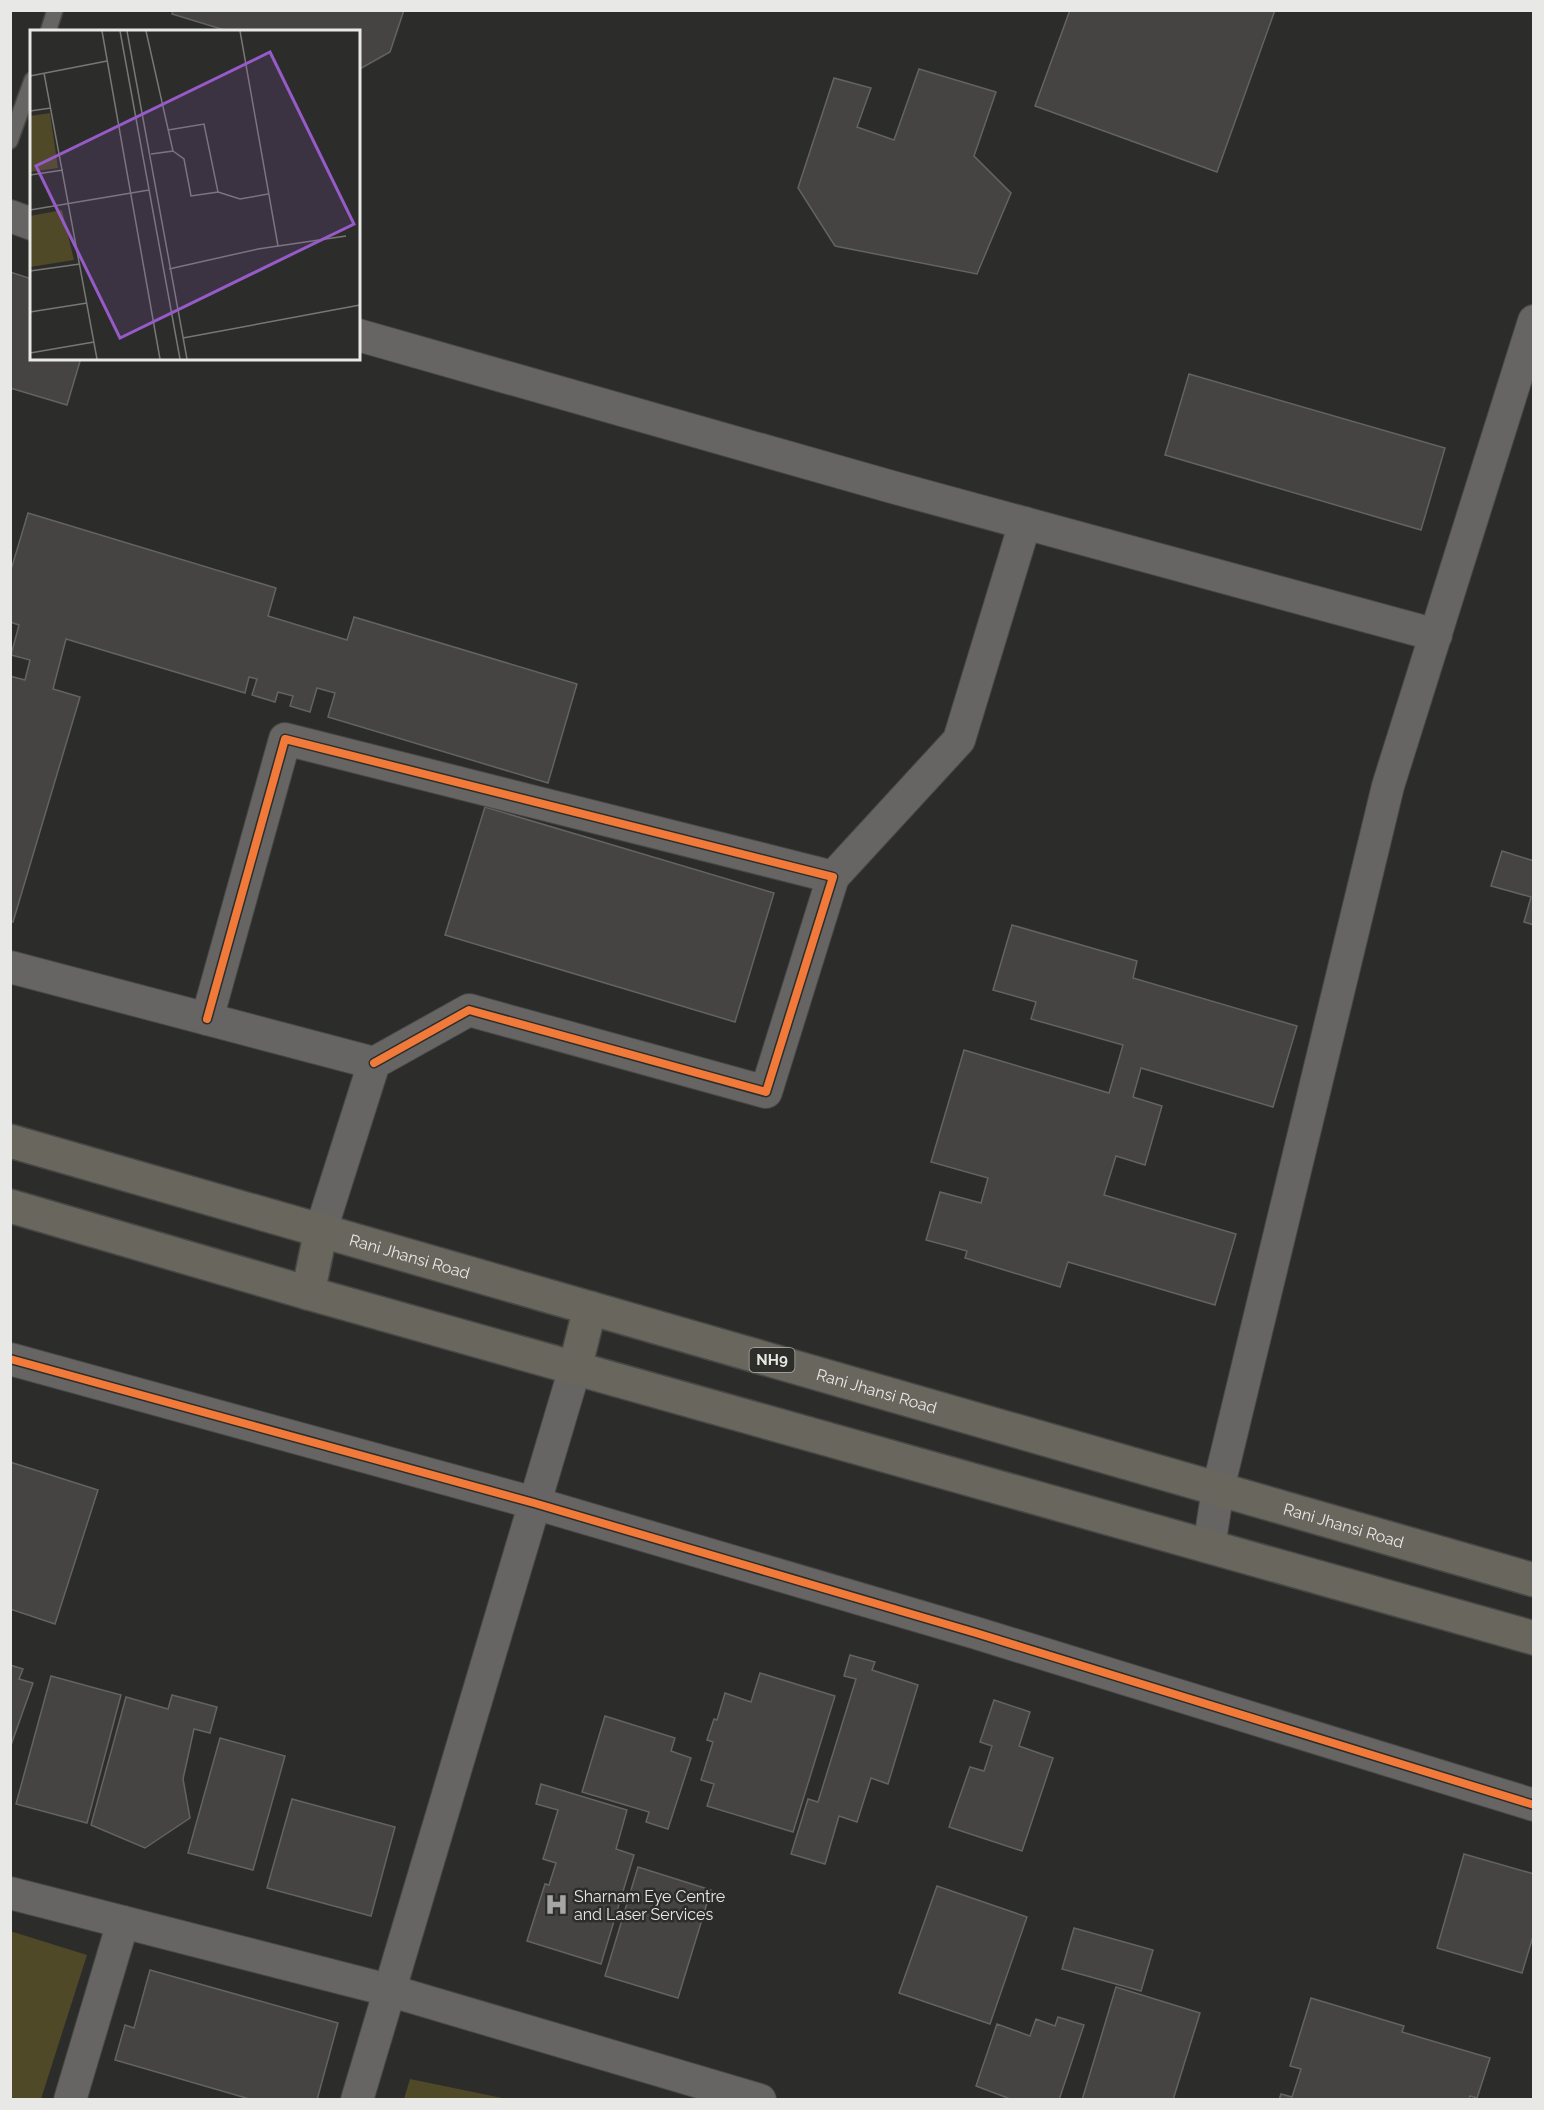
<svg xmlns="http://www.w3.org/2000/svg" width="1544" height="2110" font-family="Raleway,sans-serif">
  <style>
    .green { fill: #4f4927 }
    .building { fill: #454443; stroke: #636361; stroke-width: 1.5 }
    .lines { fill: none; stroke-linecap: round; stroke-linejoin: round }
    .service-casing { stroke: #474745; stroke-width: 18 }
    .minor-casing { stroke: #474745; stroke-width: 34 }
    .trunk-casing { stroke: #474745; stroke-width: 36 }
    .service { stroke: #666564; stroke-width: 15 }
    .minor { stroke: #666564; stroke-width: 32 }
    .trunk { stroke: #68665d; stroke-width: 33 }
    .cycleway-casing { stroke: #2d2d29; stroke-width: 11 }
    .cycleway { stroke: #f17a3a; stroke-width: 8 }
    .labels { text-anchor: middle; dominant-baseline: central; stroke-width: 5; stroke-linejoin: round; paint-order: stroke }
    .shield { fill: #2d2d29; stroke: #b0b0ad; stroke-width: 1.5 }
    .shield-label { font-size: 15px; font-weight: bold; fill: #e8e8e6 }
    .street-label { font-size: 16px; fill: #e8e8e6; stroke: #2d2d29 }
    .poi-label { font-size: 16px; fill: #e8e8e6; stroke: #2d2d29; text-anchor: start }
    .inset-road { fill: none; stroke: #777775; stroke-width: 1.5 }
    .view { fill: #965bc9; fill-opacity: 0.15; stroke: #965bc9; stroke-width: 3 }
    .inset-edge { fill: none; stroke: #e8e8e6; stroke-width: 3 }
  </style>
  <rect width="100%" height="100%" fill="#2c2c2a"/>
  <g class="green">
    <polygon points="10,1931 87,1955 41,2099 11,2099"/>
    <polygon points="410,2079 507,2099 404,2099"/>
  </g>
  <g class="building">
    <polygon points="173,10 404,10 390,52 358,70 358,32 231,32 172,14"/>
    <polygon points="1070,10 1275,10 1217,172 1035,106"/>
    <polygon points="919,69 996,92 974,156 1011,193 977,274 835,246 798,188 834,78 871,88 857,127 894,140"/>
    <polygon points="10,272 32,279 32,358 81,358 67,405 10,388"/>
    <polygon points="1189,374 1445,448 1421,530 1165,455"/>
    <polygon points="28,513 276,588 268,616 347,640 354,617 577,684 548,783 328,717 335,693 317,688 310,712 290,706 293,696 278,692 275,702 252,695 257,679 249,677 245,693 66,639 53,689 80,697 13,922 10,921 10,676 25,680 30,660 11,655 19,625 10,622 10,573"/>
    <polygon points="485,807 774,893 735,1022 445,935"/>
    <polygon points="1502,851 1534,861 1534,925 1524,922 1531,897 1491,886"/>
    <polygon points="1012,925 1137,961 1133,978 1297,1026 1273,1107 1141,1068 1133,1097 1162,1106 1145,1165 1116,1156 1104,1195 1236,1234 1215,1305 1068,1262 1060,1287 965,1258 967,1251 926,1240 940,1192 981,1203 988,1178 931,1162 964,1050 1109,1093 1123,1045 1031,1019 1036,1002 993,990"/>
    <polygon points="10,1462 98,1490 55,1624 10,1609"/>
    <polygon points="850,1655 875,1662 872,1670 918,1685 888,1784 871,1778 857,1822 839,1816 825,1864 791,1854 808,1799 818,1802 856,1679 844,1676"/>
    <polygon points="10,1665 23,1669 19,1679 33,1683 10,1748"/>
    <polygon points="760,1673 835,1696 793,1832 707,1806 714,1784 701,1780 713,1742 707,1740 714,1719 717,1720 725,1693 751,1702"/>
    <polygon points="51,1676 121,1695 87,1823 16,1804"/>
    <polygon points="172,1695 217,1707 210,1733 194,1729 183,1779 190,1818 145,1848 91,1825 126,1697 168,1709"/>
    <polygon points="994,1700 1030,1712 1019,1746 1053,1758 1022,1851 949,1827 970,1767 984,1771 992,1746 980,1742"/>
    <polygon points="605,1716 675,1738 671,1751 691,1758 668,1829 646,1822 649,1812 582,1792"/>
    <polygon points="220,1738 285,1756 253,1870 188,1853"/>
    <polygon points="541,1784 627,1810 616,1849 634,1855 601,1964 527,1941 545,1884 549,1885 556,1863 543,1859 558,1810 536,1804"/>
    <polygon points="292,1799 395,1827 371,1916 267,1888"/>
    <polygon points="1464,1854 1534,1874 1534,1933 1522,1973 1437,1948"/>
    <polygon points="638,1867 711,1890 678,1998 605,1976"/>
    <polygon points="937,1886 1027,1917 990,2024 899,1993"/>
    <polygon points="1074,1928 1153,1950 1141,1991 1062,1969"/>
    <polygon points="150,1970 338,2023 317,2100 253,2100 115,2060 125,2025 134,2028"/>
    <polygon points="1116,1987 1200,2013 1173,2100 1082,2100"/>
    <polygon points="1311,1998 1404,2026 1402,2032 1490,2058 1477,2098 1470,2096 1469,2100 1279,2100 1281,2094 1292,2097 1301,2069 1290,2066"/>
    <polygon points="1058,2017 1084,2025 1059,2100 1013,2100 976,2086 997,2024 1030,2036 1036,2019 1055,2026"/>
  </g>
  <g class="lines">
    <defs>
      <g id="service">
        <polyline points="48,32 55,10"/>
        <polyline points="10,141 32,80"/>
      </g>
      <g id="minor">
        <polyline points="10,216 32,224"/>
        <polyline points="358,335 892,487 1436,635"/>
        <polyline points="833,877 959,740 1025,523"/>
        <polyline points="10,967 374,1063 321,1230"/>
        <polyline points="207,1019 285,739 833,877 766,1092 469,1010 374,1063"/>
        <polyline points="10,1359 534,1503 976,1633 1534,1805"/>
        <polyline points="1209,1547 1218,1489 1388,786 1534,321"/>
        <polyline points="10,1893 388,1990 760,2100"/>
        <polyline points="70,2100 123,1922"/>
        <polyline points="357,2100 575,1368"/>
      </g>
      <g id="trunk">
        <path id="s1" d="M10 1141 1534 1580"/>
        <polyline points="10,1206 308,1293 1534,1638"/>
        <polyline points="308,1293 321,1230"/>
        <polyline points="575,1368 590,1308"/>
      </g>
    </defs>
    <use href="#service" class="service-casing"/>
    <use href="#minor" class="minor-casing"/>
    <use href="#trunk" class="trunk-casing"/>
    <use href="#service" class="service"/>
    <use href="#minor" class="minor"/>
    <use href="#trunk" class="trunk"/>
    <defs>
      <g id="cycleway">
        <polyline points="207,1019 285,739 833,877 766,1092 469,1010 374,1063"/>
        <polyline points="10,1359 534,1503 976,1633 1534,1805"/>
      </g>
    </defs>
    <use href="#cycleway" class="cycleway-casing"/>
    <use href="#cycleway" class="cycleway"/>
  </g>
  <defs>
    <symbol id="hospital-bare" viewBox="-9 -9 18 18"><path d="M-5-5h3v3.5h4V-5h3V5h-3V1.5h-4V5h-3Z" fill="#a6a6a4" stroke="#2d2d29" stroke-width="2.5" paint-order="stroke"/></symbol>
  </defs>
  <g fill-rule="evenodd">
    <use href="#hospital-bare" x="540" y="1888" width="33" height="33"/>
  </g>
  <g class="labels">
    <rect class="shield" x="749.5" y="1348" width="45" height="24" rx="4.5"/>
    <g class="shield-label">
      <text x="772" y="1360">NH9</text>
    </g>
    <g class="street-label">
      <text stroke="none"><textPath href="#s1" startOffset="416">Rani Jhansi Road</textPath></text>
      <text stroke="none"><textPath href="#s1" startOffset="902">Rani Jhansi Road</textPath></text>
      <text stroke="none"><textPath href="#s1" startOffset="1388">Rani Jhansi Road</textPath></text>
    </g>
    <g class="poi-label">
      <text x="574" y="1896">Sharnam Eye Centre<tspan x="574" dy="18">and Laser Services</tspan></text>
    </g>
  </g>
  <g transform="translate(30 30)">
    <rect width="330" height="330" fill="#2c2c2a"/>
    <path d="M20 83 28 138 0 142V86ZM32 180 44 230 0 237V186Z" fill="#4f4927"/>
    <path class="inset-road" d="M72 1 130 329M90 1 150 329M97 1 157 329M116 1 143 121 121 124M210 1 248 216M14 43 67 329M0 46 77 31M0 81 21 78M138 100 174 94 188 162 161 166 154 129 143 121M0 145 33 140M188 162 210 169 238 164M0 180 119 160M139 239 228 219 316 206M0 241 50 234M0 282 57 273M153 308 330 275M0 323 64 312"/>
    <path class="view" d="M240 22 324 194 90 308 6 136Z"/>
    <rect width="330" height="330" class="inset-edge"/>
  </g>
  <rect width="1544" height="2110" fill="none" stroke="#e8e8e6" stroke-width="24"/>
</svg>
